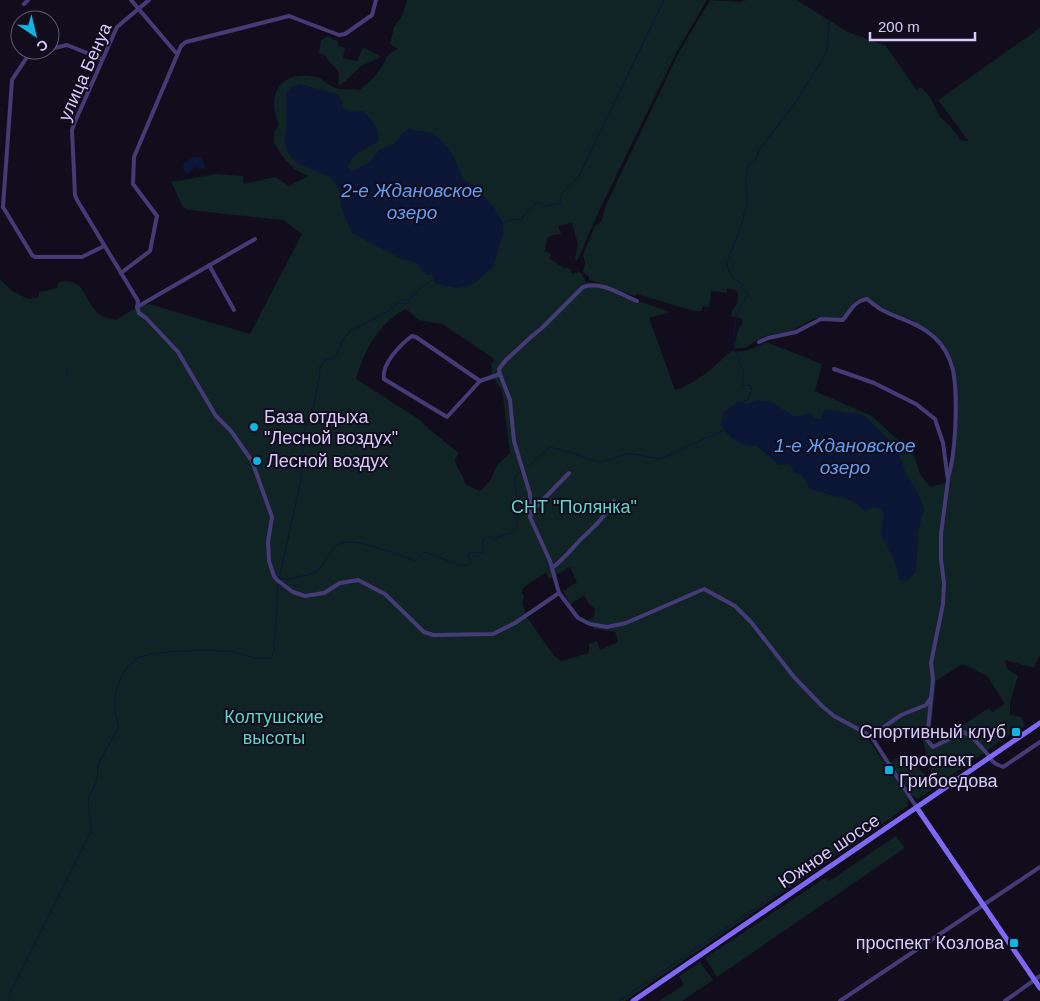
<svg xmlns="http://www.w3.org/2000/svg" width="1040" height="1001" font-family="Helvetica,sans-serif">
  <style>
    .green { fill: #102325; fill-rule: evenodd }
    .water { fill: #0c1636 }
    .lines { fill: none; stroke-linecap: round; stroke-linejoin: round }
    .stream { stroke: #0c1636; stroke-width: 1 }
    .street { stroke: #453b77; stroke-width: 4 }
    .secondary { stroke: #7e69f4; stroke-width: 5 }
    .poi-dot { fill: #10b3e2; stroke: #110d1c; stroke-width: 2 }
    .labels { text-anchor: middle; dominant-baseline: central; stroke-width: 4; stroke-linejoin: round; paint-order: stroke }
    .street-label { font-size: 18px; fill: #d7cbfb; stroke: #110d1c }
    .poi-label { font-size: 18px; fill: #d7cbfb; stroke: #110d1c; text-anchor: start }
    .park-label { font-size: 18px; fill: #5ed5c6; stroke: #110d1c }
    .water-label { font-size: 19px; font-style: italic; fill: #619ef3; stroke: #110d1c }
  </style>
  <rect width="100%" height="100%" fill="#110d1c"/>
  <g class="green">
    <path d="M407 0H707L676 53 600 209 577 261 575 259 578 244 572 223 558 226 561 234 553 235 547 238 545 251 550 253 551 255 549 258 565 269V267L572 270 571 272 573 274 578 272 581 273 586 282 595 283 632 299 670 312 649 318 675 390C696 384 715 366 731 351 747 353 752 348 767 342L822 364 815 391 872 416 899 441 902 440 913 453 920 474 930 487 945 483V485L948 486 955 447 954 371 942 344 914 323V321L889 312 865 298H860L854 302 847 315 841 319 815 318 792 331 765 336 745 348H734L738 330C741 327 743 323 742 319L729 316 732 314V310C738 305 740 297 736 290L727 289V293L711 291 709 307 703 306 701 311H694L636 294V296L589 280V277L583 272 585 263 583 254 595 226 601 222 605 207 678 54 710 0 740 2 746 0H797L846 31 886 46 917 91 920 87 922 88 930 97 940 117 950 126 958 136 959 139 969 142 938 100 1040 28V656L1038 658 1034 668 1005 660 1007 669 1018 676 1010 702V715L1021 717 1025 726 1012 733 918 799 912 796 889 763 902 755 934 782 919 728 882 737 865 729 862 730 910 799 907 801 908 806 625 1001H0V279L12 291 28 299 39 297V292L57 288 58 282C85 277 82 296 96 311 100 316 109 318 115 320 126 315 137 305 149 304L250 334 302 234 283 220 189 210 183 207 171 182 216 174 243 176V184L275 177 289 186 309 176 297 171 286 161 278 150 274 142V132L279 125C266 97 279 71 312 76 325 78 326 85 336 88 343 91 351 88 359 90 368 84 376 76 382 66 388 57 386 54 398 49L390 44 394 27 402 16ZM406 309 419 320 442 324 493 358 494 361 491 364 492 376 502 390 510 453 498 464 490 481 480 491 465 484C464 474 457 471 455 460L459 453 430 430 420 420 356 379C364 351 379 322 406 309ZM570 567 577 582 563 591 570 605 584 595 589 604 595 609 594 616 588 621 594 629 615 632 618 642 600 650 597 641 589 644V653L561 661 554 656 527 617 522 602 524 597 522 592 523 588 546 572 549 579ZM962 664 987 676 1005 704 992 712 989 708 934 744 930 738 936 681Z"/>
    <polygon points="328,36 338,42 338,46 345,48 343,58 357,61 363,47 381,57 361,66 342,84 338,85 339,74 336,68 330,63 326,56 319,53 321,40"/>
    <polygon points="896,836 905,848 717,977 705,958 825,878 829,881"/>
    <polygon points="700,962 713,980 682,1001 659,1001 684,985 679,976"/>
  </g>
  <g class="water">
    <path d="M300 84 337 94 343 104 342 108 354 112 363 111C372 120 380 129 378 142 367 149 350 154 348 167L352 171 370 162 380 149 393 145 402 134 409 129C416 131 424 131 430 133 446 139 458 164 463 179L479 190 494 208 503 223V235L493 267 474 284 458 288 436 284 432 275H427C419 266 416 261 404 260L361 238 351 231 341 206 340 191 335 183 329 177 297 163 293 158 287 150 284 141 287 123 286 93 292 87Z"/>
    <polygon points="195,156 202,158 205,167 201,169 195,167 190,172 186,174 183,168 184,163"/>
    <path d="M758 400 771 402 795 417 810 413 815 419H821L825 409 864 415 896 447 907 476 917 491 924 509 918 532 916 572 907 581 900 580 893 557 881 535 884 514 881 509 873 507 864 511 854 501 810 489 803 476 794 472 790 464 779 465C772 458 764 453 757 446 739 446 731 439 721 425L724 412 738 402 748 404Z"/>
  </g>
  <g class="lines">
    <g class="stream">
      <polyline points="502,223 514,219 522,220 523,216 538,202 545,206 560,203 561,194 578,178 664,0"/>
      <polyline points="67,376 67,368"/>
      <path d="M741 402 748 400 752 389 749 385 742 386 744 371 739 363 738 356 733 348 736 315 738 313V311L748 294V291L744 292 741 286 744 284C732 281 727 271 727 261L730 259 729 255 731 251 733 250V247L744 218 743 217 747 205 746 184 748 166 755 160 760 148 793 106 821 62 827 51 829 18"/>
      <polyline points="526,468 550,447 573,453 600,463 628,453 660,459 724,430"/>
      <path d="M279 578C287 581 289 579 297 577 306 575 312 575 319 569 327 562 330 547 341 543 359 538 397 555 416 561L425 552 459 565H467L471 561 468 555 472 552 481 553 484 551 482 541 489 536 495 539 505 534H509L517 527V500L514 478 521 472"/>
      <polyline points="279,579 301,480 305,428 314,404 320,373 319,368 325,360 335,358 344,338 350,331 387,312 398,303 406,304 418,290 434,279"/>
      <path d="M9 1001V995L91 831 88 799 97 780 98 765 119 726C117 720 115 714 115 707 113 691 123 666 138 658 152 650 209 650 226 651 242 652 254 662 271 658L274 650 278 585"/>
      <polyline points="619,1001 867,832"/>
    </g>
    <g class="street">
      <polyline points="131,0 177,54"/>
      <polyline points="149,0 117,27 74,124 72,130 75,195 77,200 138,301 137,307 139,313 146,318 178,352 216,416 231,431 252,461 272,517 268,542 269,561 274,576 277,580 293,592 305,596 324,593 340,583 358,580 385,594 424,632 433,635 493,634 515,623 559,593"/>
      <polyline points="24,4 28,0"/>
      <polyline points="50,49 67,45 102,59"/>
      <polyline points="47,50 29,54 12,80 3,207 32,255 35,257 82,257 104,246"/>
      <polyline points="209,265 234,310"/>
      <polyline points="121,273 150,251 157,216 133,184 134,157 181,46 186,42 289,16 339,35 345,34 372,15 376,0"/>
      <path d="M637 301C622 295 600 280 583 287L542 328 532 336 506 360 499 369 500 374 510 400 514 441 530 494V517L550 561 559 593 578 618 590 624 607 627 626 623 704 589 735 606 751 622 794 677 822 706 834 716 871 736 917 808"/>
      <polyline points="137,307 255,239"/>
      <path d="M759 342 768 338 796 332 821 319 843 320C850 311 854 301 867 299 873 304 879 309 886 312 903 320 920 324 934 337 943 345 950 358 953 370 958 396 956 452 948 478"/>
      <polyline points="834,369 874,383 916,404 935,419 943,443 948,480 941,534 941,559 944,583 943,604 931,663 933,679 927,740 933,747 964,732 974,739 990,757"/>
      <path d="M480 381 447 417 384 379C381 364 401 344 412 336L416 337 480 381 500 374"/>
      <polyline points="530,517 536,507 569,473"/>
      <path d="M552 568C563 560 571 550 580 540 595 526 603 519 614 501"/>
      <polyline points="871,736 901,715 926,705 930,699"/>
      <polyline points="989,758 996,764 1003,767 1040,742"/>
      <polyline points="840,1001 1040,867"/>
      <polyline points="1005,1001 1040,976"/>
    </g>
    <g class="secondary">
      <polyline points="917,808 1040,988"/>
      <polyline points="633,1001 1040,723"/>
    </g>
  </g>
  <g class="poi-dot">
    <circle cx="254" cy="427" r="5"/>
    <circle cx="257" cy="461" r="5"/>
    <rect x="1011" y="727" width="10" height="10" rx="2.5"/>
    <rect x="884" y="765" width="10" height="10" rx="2.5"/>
    <rect x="1009" y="938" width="10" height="10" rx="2.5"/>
  </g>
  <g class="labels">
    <g class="street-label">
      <text transform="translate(85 72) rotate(-66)">улица Бенуа</text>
      <text transform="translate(829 851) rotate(-34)">Южное шоссе</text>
    </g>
    <g class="poi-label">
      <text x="264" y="417">База отдыха<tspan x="264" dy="21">"Лесной воздух"</tspan></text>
      <text x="267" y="461">Лесной воздух</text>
      <text x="1006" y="732" text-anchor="end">Спортивный клуб</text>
      <text x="899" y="760">проспект<tspan x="899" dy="21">Грибоедова</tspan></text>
      <text x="1004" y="943" text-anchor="end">проспект Козлова</text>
    </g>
    <g class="park-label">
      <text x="574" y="507">СНТ "Полянка"</text>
      <text x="274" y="717">Колтушские<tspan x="274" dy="21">высоты</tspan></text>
    </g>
    <g class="water-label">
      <text x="412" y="190">2-е Ждановское<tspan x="412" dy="22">озеро</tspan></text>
      <text x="845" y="445">1-е Ждановское<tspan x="845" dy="22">озеро</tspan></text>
    </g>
  </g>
  <g transform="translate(35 35) rotate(145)"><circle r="24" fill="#110d1c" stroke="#605975"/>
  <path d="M0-4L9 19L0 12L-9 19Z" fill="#10b3e2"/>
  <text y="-8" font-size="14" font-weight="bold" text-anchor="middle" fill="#d7cbfb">С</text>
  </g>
  <path d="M870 32v8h105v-8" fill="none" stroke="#d7cbfb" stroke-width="2.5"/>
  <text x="878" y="32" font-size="15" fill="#d7cbfb" stroke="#110d1c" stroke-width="4" paint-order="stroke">200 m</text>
</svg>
